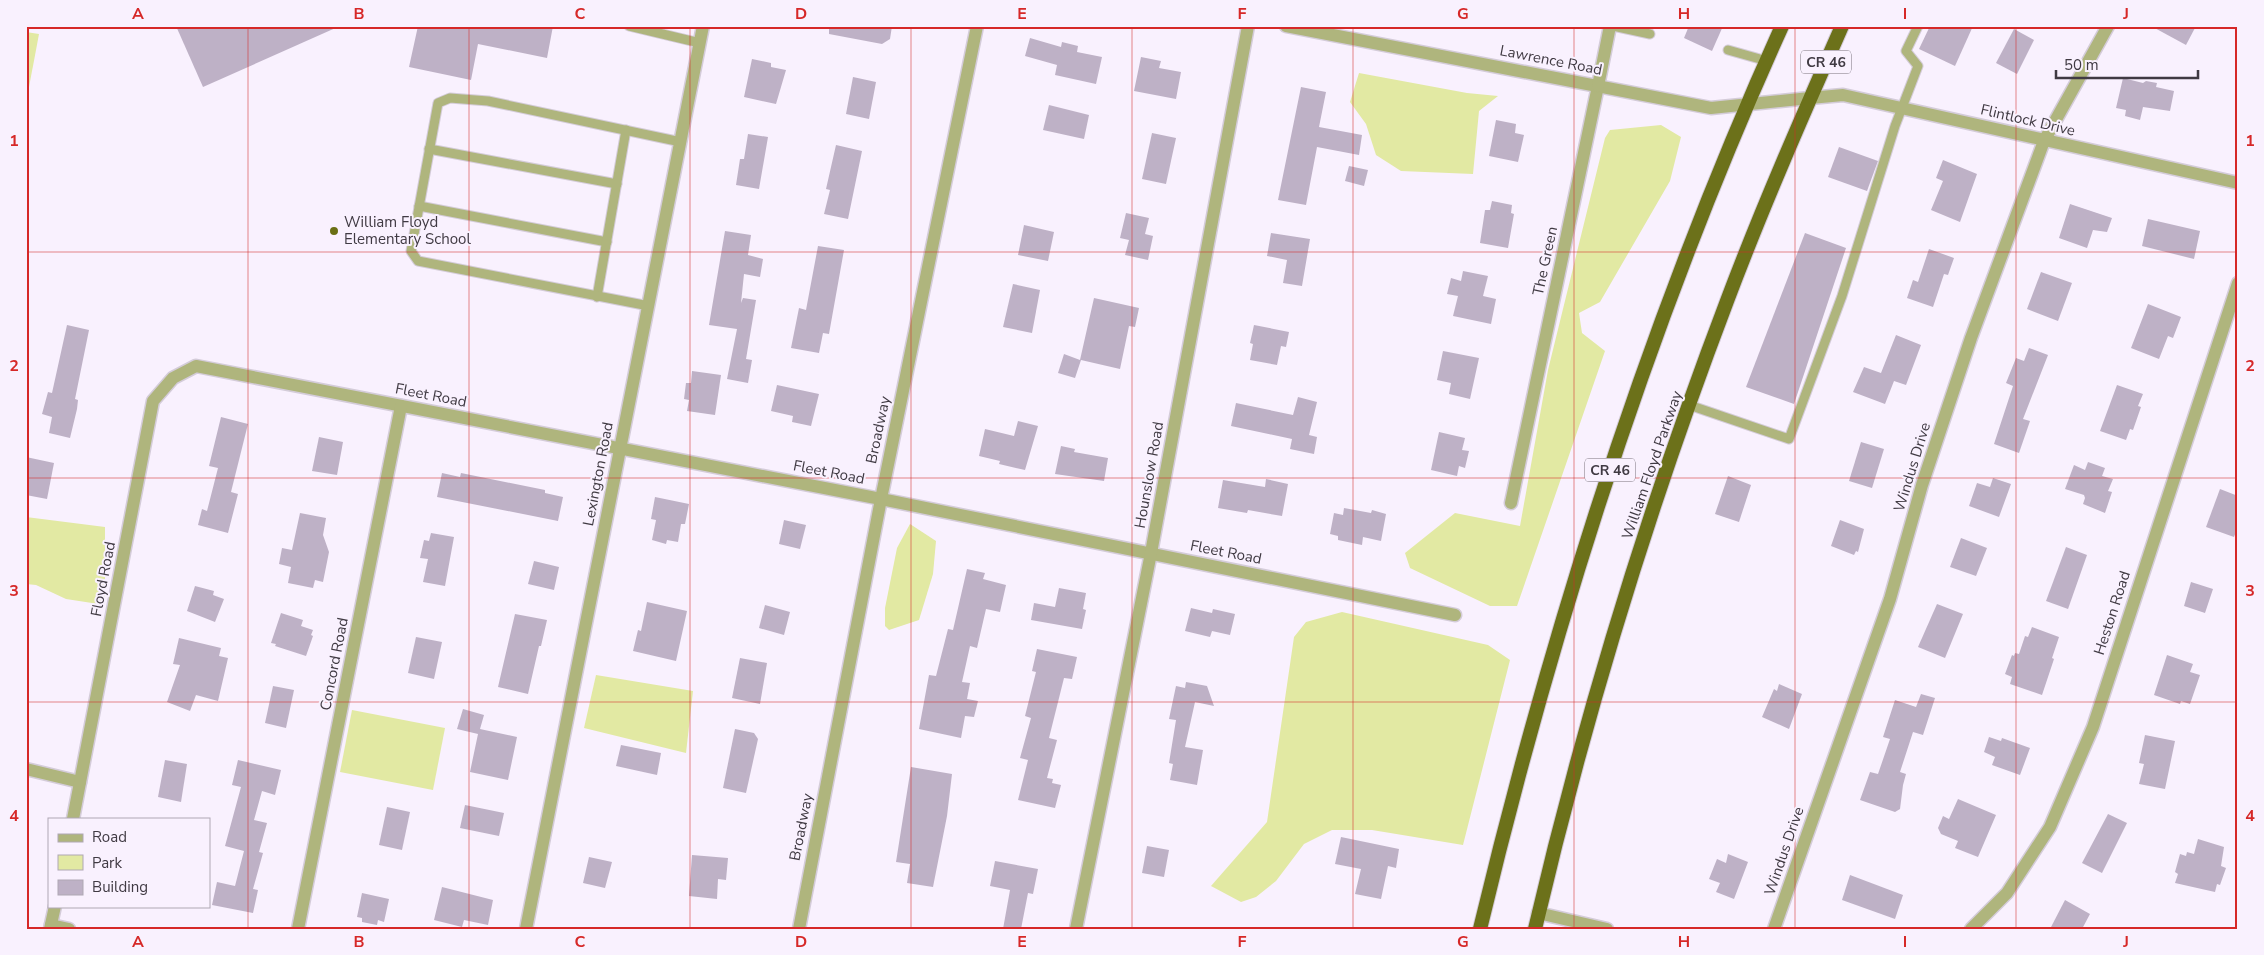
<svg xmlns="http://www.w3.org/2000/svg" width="2264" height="955" font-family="'Nunito Sans',sans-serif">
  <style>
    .green { fill: #e2e9a3 }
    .building { fill: #beb1c6 }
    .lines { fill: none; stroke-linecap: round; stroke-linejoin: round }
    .service-casing { stroke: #d4ccd9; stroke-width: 11 }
    .minor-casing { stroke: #d4ccd9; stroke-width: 15 }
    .tertiary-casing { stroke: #d4ccd9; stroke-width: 15 }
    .trunk-casing { stroke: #d4ccd9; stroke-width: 16 }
    .service { stroke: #afb57d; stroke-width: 9 }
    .minor { stroke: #afb57d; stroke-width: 12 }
    .tertiary { stroke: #afb57d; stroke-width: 12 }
    .trunk { stroke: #6c711a; stroke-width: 14 }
    .grid { fill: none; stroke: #d62828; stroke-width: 1; stroke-opacity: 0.55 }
    .poi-dot { fill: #6a6f14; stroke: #f9f1fe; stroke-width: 2 }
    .labels { text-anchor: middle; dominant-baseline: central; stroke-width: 4; stroke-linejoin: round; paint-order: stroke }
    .shield { fill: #f9f1fe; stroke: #78717b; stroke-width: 1 }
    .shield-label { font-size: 14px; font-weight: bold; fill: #403a43 }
    .street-label { font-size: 15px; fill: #403a43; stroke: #f9f1fe }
    .poi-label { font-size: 15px; fill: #403a43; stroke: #f9f1fe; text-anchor: start }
    .neatline { fill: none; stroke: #d62828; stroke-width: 2 }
    .grid-label { font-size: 16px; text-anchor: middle; font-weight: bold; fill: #d62828 }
  </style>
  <rect width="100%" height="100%" fill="#f9f1fe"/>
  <g class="green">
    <polygon points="26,32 39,34 26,103"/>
    <polygon points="1359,73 1467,93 1498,96 1479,111 1473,174 1401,171 1376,155 1366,124 1350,102"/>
    <polygon points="1661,125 1681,137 1670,181 1600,302 1579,313 1582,333 1605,351 1517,606 1490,606 1410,568 1405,553 1455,513 1520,526 1548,370 1605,138 1610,130"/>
    <polygon points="26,517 105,527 105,605 66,599 36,585 26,584"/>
    <polygon points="910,524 936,541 933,574 919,620 889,630 885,626 885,608 897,548"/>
    <polygon points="1342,612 1488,645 1510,660 1463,845 1372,830 1332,830 1304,844 1276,881 1256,897 1241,902 1211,886 1267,822 1294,637 1306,622"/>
    <polygon points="596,675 693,691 686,753 584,728"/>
    <polygon points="352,710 445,728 433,790 340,772"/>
  </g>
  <g class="building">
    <polygon points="176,26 340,26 203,87"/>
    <polygon points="418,26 553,26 547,58 478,44 471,80 409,67"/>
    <polygon points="829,26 892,26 890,39 882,44 829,34"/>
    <polygon points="1689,26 1723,26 1712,51 1684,38"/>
    <polygon points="1930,26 1973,26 1955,66 1919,49"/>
    <polygon points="2151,26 2196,26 2186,45"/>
    <polygon points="2014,29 2034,40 2017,74 1996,63"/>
    <polygon points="1030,38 1061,47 1062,42 1078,46 1077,52 1102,57 1096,84 1055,75 1057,65 1025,56"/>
    <polygon points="1141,57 1161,61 1159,68 1181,72 1176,99 1134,91"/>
    <polygon points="752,59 771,63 771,67 786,70 776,104 744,97"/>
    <polygon points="853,77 876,82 869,119 846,114"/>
    <polygon points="2123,78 2143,83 2146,81 2157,83 2156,87 2174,91 2170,111 2143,107 2140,120 2125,116 2126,110 2116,108"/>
    <polygon points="1301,87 1326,92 1319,127 1362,135 1359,155 1317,147 1306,205 1278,200"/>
    <polygon points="1049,105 1089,115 1084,139 1043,130"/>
    <polygon points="1496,120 1516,124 1515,133 1524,135 1518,162 1489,156"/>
    <polygon points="1152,133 1176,138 1166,184 1142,179"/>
    <polygon points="748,134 768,137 759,189 736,185 740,159 744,159"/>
    <polygon points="836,145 862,151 848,219 824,214 830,190 826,189"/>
    <polygon points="1839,147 1878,161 1867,191 1828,177"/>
    <polygon points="1943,160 1977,174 1960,222 1931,210 1943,181 1936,178"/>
    <polygon points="1349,166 1368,170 1364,186 1345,181"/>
    <polygon points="1492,201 1512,205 1511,213 1514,214 1508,248 1480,243 1485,210 1490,210"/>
    <polygon points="2070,204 2112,218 2107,232 2093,230 2087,248 2059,238"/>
    <polygon points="1126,213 1149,218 1145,234 1153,236 1148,260 1125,255 1129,240 1120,238"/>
    <polygon points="2148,219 2200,231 2194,259 2142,246"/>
    <polygon points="1024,225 1054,232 1048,261 1018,255"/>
    <polygon points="725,231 751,235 748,255 763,259 760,277 744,274 741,303 743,298 756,300 746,359 752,360 748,383 727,379 737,329 709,325"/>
    <polygon points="1271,233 1310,239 1302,286 1283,283 1287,260 1267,256"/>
    <polygon points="1805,233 1846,248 1794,404 1746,387"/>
    <polygon points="818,246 844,250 829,334 823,333 819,353 791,348 799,308 806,310"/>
    <polygon points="1929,249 1954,258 1948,275 1944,274 1933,307 1907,298 1913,280 1918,282"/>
    <polygon points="1463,271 1488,276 1483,296 1496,299 1491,324 1453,316 1458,296 1447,294 1451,278 1461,281"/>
    <polygon points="2041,272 2072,283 2058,321 2027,309"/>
    <polygon points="1013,284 1040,290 1032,333 1003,327"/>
    <polygon points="1094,298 1139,308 1135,327 1129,326 1120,369 1081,360 1075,378 1058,373 1064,354 1080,360"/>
    <polygon points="2148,304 2181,317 2173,338 2168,336 2159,359 2131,348"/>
    <polygon points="67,325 89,330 75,399 78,400 77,409 70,438 49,433 52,417 42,414 48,392 52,393"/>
    <polygon points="1254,325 1289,332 1286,347 1281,346 1277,365 1250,360 1253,344 1250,343"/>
    <polygon points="1896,335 1921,345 1906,385 1894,381 1885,404 1853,392 1864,367 1881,373"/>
    <polygon points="2029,348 2048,355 2023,419 2030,421 2019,453 1994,444 2013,386 2006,383 2016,358 2024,361"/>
    <polygon points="1443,351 1479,358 1470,399 1449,394 1451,383 1437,380"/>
    <polygon points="692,371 721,375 715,415 687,411 689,400 684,399 686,383 691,383"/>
    <polygon points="777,385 819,394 811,426 792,422 793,416 771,411"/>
    <polygon points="2117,385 2143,394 2138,406 2141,407 2133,430 2130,429 2126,440 2100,431"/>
    <polygon points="1298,397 1317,402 1309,435 1317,437 1314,454 1290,449 1292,439 1231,426 1236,403 1293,415"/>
    <polygon points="221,417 248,424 231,492 238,494 228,533 198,525 202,509 207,511 218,468 209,466"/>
    <polygon points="1018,421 1038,426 1025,470 999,464 1000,461 979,456 985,429 1014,436"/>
    <polygon points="1439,432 1465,438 1462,450 1469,451 1465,468 1459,466 1457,476 1431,470"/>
    <polygon points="319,437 343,442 337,475 312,471"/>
    <polygon points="1861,442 1884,449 1872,488 1849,481"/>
    <polygon points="1061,446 1075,449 1074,452 1108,458 1104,481 1055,474"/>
    <polygon points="26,457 54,463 47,499 26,495"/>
    <polygon points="2088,462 2105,468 2102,476 2113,479 2108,491 2112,492 2105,513 2083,504 2085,498 2084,495 2065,489 2074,465 2085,470"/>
    <polygon points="442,473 460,477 461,473 545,490 545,493 563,497 558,521 437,497"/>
    <polygon points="1728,476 1751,485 1739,522 1715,514"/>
    <polygon points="1993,478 2011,484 1999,517 1969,506 1977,483 1990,487"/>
    <polygon points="1266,479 1288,484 1282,516 1248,510 1247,513 1218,508 1223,480 1265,487"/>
    <polygon points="2220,489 2238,496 2238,526 2234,537 2206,527"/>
    <polygon points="655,497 689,504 685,524 681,524 678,542 667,540 666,544 652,540 656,520 651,519"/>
    <polygon points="1344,508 1371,513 1372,510 1386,514 1381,541 1363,537 1362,545 1338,540 1338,536 1330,534 1334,513 1343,515"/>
    <polygon points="300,513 326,518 323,535 329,552 323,582 315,580 313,588 288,583 291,567 279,564 282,548 292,550"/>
    <polygon points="784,520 806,525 800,549 779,544"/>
    <polygon points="1840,520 1864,529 1858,552 1856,551 1854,555 1831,546"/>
    <polygon points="431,533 454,537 445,586 423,582 428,559 420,558 424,540 429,541"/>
    <polygon points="1961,538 1987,548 1976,576 1950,567"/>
    <polygon points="2066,547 2087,555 2068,609 2046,601"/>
    <polygon points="534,561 559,567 554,590 528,584"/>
    <polygon points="967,569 985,573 983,579 1006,585 1000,612 986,609 977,648 970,646 962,682 970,683 967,699 978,701 974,717 965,716 961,738 919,729 929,675 936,676 948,629 953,630"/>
    <polygon points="2191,582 2213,589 2205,613 2184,606"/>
    <polygon points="195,586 214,591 213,595 224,599 215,622 187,611"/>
    <polygon points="1059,588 1086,593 1083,609 1086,610 1082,629 1031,620 1034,603 1055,607"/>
    <polygon points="647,602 687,611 676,661 633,651 638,630 641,631"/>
    <polygon points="1937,604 1963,614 1945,658 1918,647"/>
    <polygon points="765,605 790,612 784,635 759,628"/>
    <polygon points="1191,608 1212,613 1213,609 1235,614 1230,635 1212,631 1210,637 1185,631"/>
    <polygon points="281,613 303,620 301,626 313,630 311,635 313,636 306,656 275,646 276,644 271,643"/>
    <polygon points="515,614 547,620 541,646 539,646 528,694 498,687"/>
    <polygon points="2032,627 2059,637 2052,658 2054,659 2042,695 2010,684 2012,677 2005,674 2012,655 2014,656 2015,653 2019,654 2025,636 2028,637"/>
    <polygon points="416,637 442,642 434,679 408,673"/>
    <polygon points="179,638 221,648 219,656 228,658 218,701 196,695 190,711 167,702 180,665 173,664"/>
    <polygon points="1037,649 1077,657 1072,679 1064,678 1049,738 1057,740 1047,778 1053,779 1052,783 1061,785 1055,808 1018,800 1028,760 1020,758 1031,718 1025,716 1036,672 1032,671"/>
    <polygon points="2167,655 2193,664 2190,672 2200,675 2190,704 2181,701 2180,704 2154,695"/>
    <polygon points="740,658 767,663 760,704 732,698"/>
    <polygon points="1186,682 1207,686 1214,706 1195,702 1185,747 1203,750 1197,785 1170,780 1173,764 1169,763 1176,720 1169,719 1176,686 1185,688"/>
    <polygon points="1779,684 1802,694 1789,729 1762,717 1774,689 1777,691"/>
    <polygon points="273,686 294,690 286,728 265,723"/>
    <polygon points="1921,694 1935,698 1923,735 1913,732 1900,772 1906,774 1903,785 1900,809 1895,812 1860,800 1870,772 1878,774 1890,739 1883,737 1895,700 1916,707"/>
    <polygon points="463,709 484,715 480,729 517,737 508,780 470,772 478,734 457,729"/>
    <polygon points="735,729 754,733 758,739 746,793 723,788"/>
    <polygon points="2145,735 2175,741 2165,789 2139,784 2144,764 2139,763"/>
    <polygon points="1989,737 2001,741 2002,738 2030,748 2020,775 1992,765 1995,757 1984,752"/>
    <polygon points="621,745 661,753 657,775 616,766"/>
    <polygon points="165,760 187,764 181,802 158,797"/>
    <polygon points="238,760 281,770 275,795 262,791 254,820 267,823 259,852 263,853 253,889 258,890 253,913 212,905 217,882 235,886 244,851 225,846 241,787 232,785"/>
    <polygon points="911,767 952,774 947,816 933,887 907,883 910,864 896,862"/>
    <polygon points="1958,799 1996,815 1978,857 1955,848 1958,841 1941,834 1938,828 1943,816 1949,819"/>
    <polygon points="465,805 504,813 499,836 460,828"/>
    <polygon points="387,807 410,812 402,850 379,845"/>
    <polygon points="2108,814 2127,823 2102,873 2082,863"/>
    <polygon points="1341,837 1399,849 1396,868 1388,866 1381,899 1355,894 1361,869 1335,864"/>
    <polygon points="2198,839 2224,847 2221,866 2226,868 2220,885 2217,884 2215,892 2175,883 2178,874 2175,872 2180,854 2186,856 2187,852 2194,854"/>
    <polygon points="1147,846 1169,850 1164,877 1142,873"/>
    <polygon points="1728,854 1748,862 1734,899 1716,892 1720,883 1709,879 1717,859 1726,863"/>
    <polygon points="692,855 728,858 726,880 718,879 717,899 689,896"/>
    <polygon points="589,857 612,862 605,888 583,883"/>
    <polygon points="995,861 1038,869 1033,894 1028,893 1021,929 1003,929 1010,890 990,886"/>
    <polygon points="1850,875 1903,895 1895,919 1842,900"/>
    <polygon points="442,887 493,900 488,925 464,920 462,927 434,920"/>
    <polygon points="362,893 389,899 384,922 378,920 377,925 362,922 362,918 357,917"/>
    <polygon points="2065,900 2090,914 2082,929 2050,929"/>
  </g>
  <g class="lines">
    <defs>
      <g id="service">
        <polyline points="629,26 700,43"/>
        <polyline points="1613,26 1650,34"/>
        <polyline points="1728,50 1767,61"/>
        <polyline points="429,149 617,184"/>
        <polyline points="419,206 607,242"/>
        <polyline points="597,297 626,130"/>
        <polyline points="649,306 418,261 411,251 438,103 450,98 488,101 681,142"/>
        <polyline points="1689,405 1789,439 1842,296 1895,126 1918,66 1906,51 1918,26"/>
      </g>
      <g id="minor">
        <polyline points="1810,98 1843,95 2238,183"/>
        <polyline points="1511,503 1598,86"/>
        <polyline points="26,769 80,782"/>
        <polyline points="73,819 153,401 173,378 196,366 881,499 1455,615"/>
        <polyline points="1538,913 1607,929"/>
        <polyline points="51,925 69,929"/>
        <polyline points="50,929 55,906"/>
        <polyline points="298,929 401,406"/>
        <polyline points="526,929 703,26"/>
        <polyline points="799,929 881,499 977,26"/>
        <polyline points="1076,929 1151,553 1248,26"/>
        <polyline points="1774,929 1890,599 1922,485 1971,338 2044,141 2108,26"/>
        <polyline points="1971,929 2007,893 2050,827 2093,727 2238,283"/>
      </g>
      <g id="tertiary">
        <polyline points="1286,26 1711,108 1810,98"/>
        <polyline points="1598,86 1610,26"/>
      </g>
      <g id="trunk">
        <path d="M1480 929C1554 620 1651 316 1782 26"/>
        <path d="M1535 929C1585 715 1649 506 1727 301 1762 208 1802 117 1842 26"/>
      </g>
    </defs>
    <use href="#service" class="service-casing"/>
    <use href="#minor" class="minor-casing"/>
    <use href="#tertiary" class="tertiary-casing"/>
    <use href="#trunk" class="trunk-casing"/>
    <use href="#service" class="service"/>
    <use href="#minor" class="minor"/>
    <use href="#tertiary" class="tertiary"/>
    <use href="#trunk" class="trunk"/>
  </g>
  <path class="grid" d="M248 26V929M469 26V929M690 26V929M911 26V929M1132 26V929M1353 26V929M1574 26V929M1795 26V929M2016 26V929M26 252H2238M26 478H2238M26 702H2238"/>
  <circle class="poi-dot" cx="334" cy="231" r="5"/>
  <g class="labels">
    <g class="shield">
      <rect x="1801" y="50.5" width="50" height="23" rx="4"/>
      <rect x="1585" y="458.5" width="50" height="23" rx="4"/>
    </g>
    <g class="shield-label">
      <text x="1826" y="62">CR 46</text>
      <text x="1610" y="470">CR 46</text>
    </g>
    <g class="street-label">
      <text transform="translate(1551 60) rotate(11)">Lawrence Road</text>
      <text transform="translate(2028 120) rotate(13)">Flintlock Drive</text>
      <text transform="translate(1545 261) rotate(-78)">The Green</text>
      <text transform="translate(431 395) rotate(11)">Fleet Road</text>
      <text transform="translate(878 430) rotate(-78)">Broadway</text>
      <text transform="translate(1652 465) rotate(-71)">William Floyd Parkway</text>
      <text transform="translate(1912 467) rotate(-73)">Windus Drive</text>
      <text transform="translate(829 472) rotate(11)">Fleet Road</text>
      <text transform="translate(598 474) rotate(-79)">Lexington Road</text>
      <text transform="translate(1149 475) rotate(-80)">Hounslow Road</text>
      <text transform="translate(1226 552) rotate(11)">Fleet Road</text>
      <text transform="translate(103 579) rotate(-79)">Floyd Road</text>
      <text transform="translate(2112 613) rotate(-72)">Heston Road</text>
      <text transform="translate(334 664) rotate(-79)">Concord Road</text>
      <text transform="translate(801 827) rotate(-79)">Broadway</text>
      <text transform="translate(1784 851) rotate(-71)">Windus Drive</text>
    </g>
    <g class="poi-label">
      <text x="344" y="222">William Floyd<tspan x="344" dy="17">Elementary School</tspan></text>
    </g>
  </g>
  <rect width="2264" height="955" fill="none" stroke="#f9f1fe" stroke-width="55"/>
  <rect x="48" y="818" width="162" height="90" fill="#f9f1fe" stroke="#afa8b3"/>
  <rect x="58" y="834" width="25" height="8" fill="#afb57d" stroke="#afa8b3"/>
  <text x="92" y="842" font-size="15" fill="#403a43">Road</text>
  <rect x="58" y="855" width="25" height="15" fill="#e2e9a3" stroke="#afa8b3"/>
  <text x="92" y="868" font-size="15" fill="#403a43">Park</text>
  <rect x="58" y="880" width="25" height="15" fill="#beb1c6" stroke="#afa8b3"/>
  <text x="92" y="892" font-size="15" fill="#403a43">Building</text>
  <path d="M2056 70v8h142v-8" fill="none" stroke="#403a43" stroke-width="2.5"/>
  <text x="2064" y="70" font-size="15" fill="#403a43" stroke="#f9f1fe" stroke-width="4" paint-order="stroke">50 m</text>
  <rect x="28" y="28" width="2208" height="900" class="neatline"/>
  <g class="grid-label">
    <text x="138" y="19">A</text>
    <text x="359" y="19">B</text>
    <text x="580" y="19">C</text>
    <text x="801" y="19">D</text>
    <text x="1022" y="19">E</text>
    <text x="1242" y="19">F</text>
    <text x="1463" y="19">G</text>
    <text x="1684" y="19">H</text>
    <text x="1905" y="19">I</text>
    <text x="2126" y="19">J</text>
    <text x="14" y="146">1</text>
    <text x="2250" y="146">1</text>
    <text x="14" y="371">2</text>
    <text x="2250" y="371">2</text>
    <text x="14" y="596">3</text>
    <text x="2250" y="596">3</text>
    <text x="14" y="821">4</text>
    <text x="2250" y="821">4</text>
    <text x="138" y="947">A</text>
    <text x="359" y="947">B</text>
    <text x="580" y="947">C</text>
    <text x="801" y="947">D</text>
    <text x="1022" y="947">E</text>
    <text x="1242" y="947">F</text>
    <text x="1463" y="947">G</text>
    <text x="1684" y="947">H</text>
    <text x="1905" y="947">I</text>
    <text x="2126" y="947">J</text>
  </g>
</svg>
